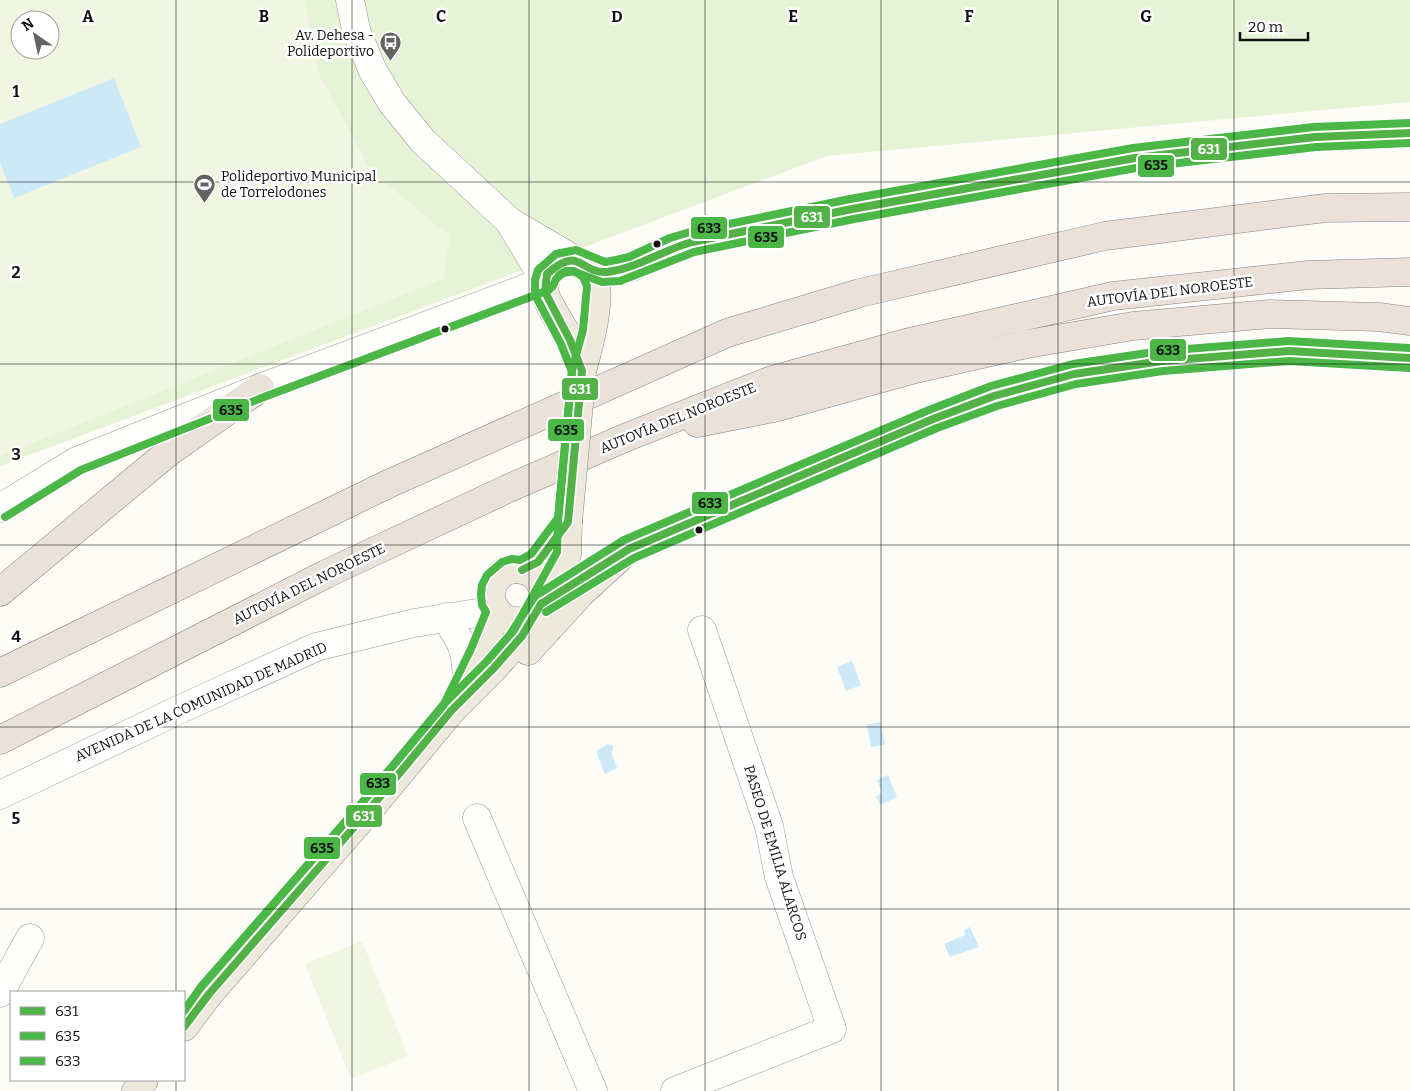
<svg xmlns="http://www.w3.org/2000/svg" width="1410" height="1091" font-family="Bitter,serif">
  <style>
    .green { fill: #e7f3d7; fill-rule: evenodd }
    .pitch { fill: #f0f6e1; fill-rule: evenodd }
    .water { fill: #cde8f7 }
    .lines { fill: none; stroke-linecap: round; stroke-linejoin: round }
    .minor-casing { stroke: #979795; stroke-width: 29 }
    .major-casing { stroke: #858482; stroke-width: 29 }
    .highway-casing { stroke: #858482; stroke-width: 29 }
    .minor { stroke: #fffffe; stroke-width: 28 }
    .major { stroke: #ede9dc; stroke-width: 28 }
    .highway { stroke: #eae1d8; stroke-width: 28 }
    .major-bridge-casing { stroke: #858482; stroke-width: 29; stroke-linecap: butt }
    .major-bridge { stroke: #ede9dc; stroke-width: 28 }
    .bus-1-casing { stroke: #fff; stroke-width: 11 }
    .bus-2-casing { stroke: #fff; stroke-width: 11 }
    .bus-3-casing { stroke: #fff; stroke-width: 11 }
    .bus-1 { stroke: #53b247; stroke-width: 8 }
    .bus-2 { stroke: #4ab747; stroke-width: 8 }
    .bus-3 { stroke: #4ab747; stroke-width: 8 }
    .grid { fill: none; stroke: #111; stroke-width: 1; stroke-opacity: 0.55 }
    .bus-dot { fill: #111; stroke: #fff; stroke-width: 2 }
    .labels { text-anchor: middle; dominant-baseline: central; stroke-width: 5; stroke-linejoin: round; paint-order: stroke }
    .poi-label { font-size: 14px; fill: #111; stroke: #fff; text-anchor: end }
    .street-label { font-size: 14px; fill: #111; stroke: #fff }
    .grid-label { font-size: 16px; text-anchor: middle; font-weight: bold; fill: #111; stroke: #fff; stroke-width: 5; stroke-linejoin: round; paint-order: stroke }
    .line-badge { stroke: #fff; stroke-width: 2 }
    .badge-label { font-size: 14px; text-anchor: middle; font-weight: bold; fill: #fff }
    .pale-badge-label { font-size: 14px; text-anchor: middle; font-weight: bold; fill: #111 }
  </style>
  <rect width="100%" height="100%" fill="#fdfcf7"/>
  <path class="green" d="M0 0H1410V102L827 156 0 466ZM20 20H50V50H20Z"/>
  <g class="pitch">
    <path d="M0 0H304L319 74 371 171 450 236 443 279 0 456ZM20 20H50V50H20Z"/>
    <polygon points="362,941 408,1056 351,1079 305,964"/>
  </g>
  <g class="water">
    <polygon points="114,78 141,147 14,198 0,163 0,124"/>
    <polygon points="852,661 861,685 846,691 837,667"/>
    <polygon points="880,722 885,745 871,747 867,725"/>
    <polygon points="608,744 613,746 613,750 611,752 617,768 605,774 596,751"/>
    <polygon points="888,775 897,797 880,805 876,797 882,792 877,780"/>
    <polygon points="970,927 979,947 950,957 944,944 965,935 964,930"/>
  </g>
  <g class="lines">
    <defs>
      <g id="minor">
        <polyline points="350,0 356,30 373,71 392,103 423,141 509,221 575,260"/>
        <polyline points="586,265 604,272 618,270 632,267 674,247 692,242 852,209 1135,158 1315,137 1410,133"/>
        <polyline points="0,508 77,461 260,388 545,281 509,221"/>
        <polyline points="541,604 629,549 933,419 994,396 1074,374 1162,361 1289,351 1410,358"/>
        <path d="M445 617C462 642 466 649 467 681"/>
        <polyline points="0,795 183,708 316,647 414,623 496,610"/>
        <polyline points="477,818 593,1091"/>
        <polyline points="0,993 30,938"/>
        <polyline points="675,1091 832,1029 779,877 769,826 702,630"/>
      </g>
      <g id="major">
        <path d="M575 260C583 263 589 266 593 274 604 293 588 350 582 371 578 360 575 348 569 338 563 326 547 304 545 293 540 273 557 262 575 260Z"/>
        <circle cx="517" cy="595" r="26"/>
        <polyline points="522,570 538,562 568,522"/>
        <polyline points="542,597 567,555 568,522"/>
        <polyline points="528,651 581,593 629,549"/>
        <polyline points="462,690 480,653 497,611"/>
        <polyline points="184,1027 209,994 369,810 451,711 493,669 522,636 538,609"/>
        <polyline points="136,1091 144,1080"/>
      </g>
      <g id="highway">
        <polyline points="697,423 774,408 915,369 1027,344 1133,326 1270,314 1379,317 1410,321"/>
        <polyline points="0,592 170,451 260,388"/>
        <polyline points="0,673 386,485 727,333 860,293 1105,236 1325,208 1410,207"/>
        <polyline points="0,740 326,574 507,489 627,437 772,380 906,343 1113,296 1308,275 1410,272"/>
      </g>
    </defs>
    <use href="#minor" class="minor-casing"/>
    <use href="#major" class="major-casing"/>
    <use href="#highway" class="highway-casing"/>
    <use href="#minor" class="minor"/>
    <use href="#major" class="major"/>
    <use href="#highway" class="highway"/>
    <defs>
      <polyline id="major-bridge" points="568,522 582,371"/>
    </defs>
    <use href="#major-bridge" class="major-bridge-casing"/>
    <use href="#major-bridge" class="major-bridge"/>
    <defs>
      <g id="bus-1">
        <path d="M522 570 538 562 568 522 582 371 570 340 545 292 547 274C580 244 580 274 607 272 638 268 663 250 692 242L852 209 1135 158 1315 137 1410 133"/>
        <polyline points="541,604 629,549 933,419 994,396 1074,374 1162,361 1289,351 1410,358"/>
        <polyline points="184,1027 209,994 369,810 451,711 493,669 522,636 541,604"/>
      </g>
      <g id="bus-2">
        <polyline points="559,275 566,271 572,271 602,282 620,281 694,252 854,219 1136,168 1316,147 1410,143"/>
        <polyline points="5,517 81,470 264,397 549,290 553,286 556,279 563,273 574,271 583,277 587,286 583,330 572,370 558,521 557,552 514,630 486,662 443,705 361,804 201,987 184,1011"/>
        <polyline points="546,612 634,558 937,428 997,406 1076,384 1163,371 1289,361 1409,368"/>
      </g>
      <g id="bus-3">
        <polyline points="511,633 535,596 624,540 929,410 991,386 1073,364 1161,351 1288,341 1410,348"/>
        <polyline points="184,1011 201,987 361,804 443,706 471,649 486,612 482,605 481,594 482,585 487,575 502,562 512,559 520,560 531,554 558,518 572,372 561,344 535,295 535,280 538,270 556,254 576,250 605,262 616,260 629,257 670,238 690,232 850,199 1133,148 1314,127 1410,123"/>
      </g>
    </defs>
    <use href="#bus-1" class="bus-1-casing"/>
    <use href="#bus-2" class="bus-2-casing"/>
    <use href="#bus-3" class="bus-3-casing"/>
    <use href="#bus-1" class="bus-1"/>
    <use href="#bus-2" class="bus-2"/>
    <use href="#bus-3" class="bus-3"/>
  </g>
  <path class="grid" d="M176 0V992M352 0V1091M529 0V1091M705 0V1091M881 0V1091M1058 0V1091M1234 0V1091M0 182H1410M0 364H1410M0 545H1410M0 727H1410M0 909H1410M176 1080V1091"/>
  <defs>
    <symbol id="bus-pin" viewBox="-11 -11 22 30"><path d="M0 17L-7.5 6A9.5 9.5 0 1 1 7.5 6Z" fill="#646362" stroke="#fff"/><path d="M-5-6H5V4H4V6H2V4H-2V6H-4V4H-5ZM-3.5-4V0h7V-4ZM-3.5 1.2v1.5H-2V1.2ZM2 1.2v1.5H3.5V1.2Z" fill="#fff"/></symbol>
    <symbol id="stadium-pin" viewBox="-11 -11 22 30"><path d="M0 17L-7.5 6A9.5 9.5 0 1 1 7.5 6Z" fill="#646362" stroke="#fff"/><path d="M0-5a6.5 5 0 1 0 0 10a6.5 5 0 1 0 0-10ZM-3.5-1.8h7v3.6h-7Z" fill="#fff"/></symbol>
  </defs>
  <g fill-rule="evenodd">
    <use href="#bus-pin" x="378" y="30" width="25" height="34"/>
    <use href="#stadium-pin" x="192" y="172" width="25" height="34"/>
  </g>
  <g class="bus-dot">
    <circle cx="657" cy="244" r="4.5"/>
    <circle cx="445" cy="329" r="4.5"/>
    <circle cx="699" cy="530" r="4.5"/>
  </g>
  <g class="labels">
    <g class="poi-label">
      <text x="374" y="35">Av. Dehesa -<tspan x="374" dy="16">Polideportivo</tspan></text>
      <text x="221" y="176" text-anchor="start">Polideportivo Municipal<tspan x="221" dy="16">de Torrelodones</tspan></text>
    </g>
    <g class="street-label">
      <text transform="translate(1170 292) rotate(-7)">AUTOVÍA DEL NOROESTE</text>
      <text transform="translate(678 418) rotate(-22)">AUTOVÍA DEL NOROESTE</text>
      <text transform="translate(309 584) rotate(-26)">AUTOVÍA DEL NOROESTE</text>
      <text transform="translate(201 702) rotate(-24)">AVENIDA DE LA COMUNIDAD DE MADRID</text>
      <text transform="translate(775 853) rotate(73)">PASEO DE EMILIA ALARCOS</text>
    </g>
  </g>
  <g class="grid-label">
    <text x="88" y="22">A</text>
    <text x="264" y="22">B</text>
    <text x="441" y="22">C</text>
    <text x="617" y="22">D</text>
    <text x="793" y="22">E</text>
    <text x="969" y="22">F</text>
    <text x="1146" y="22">G</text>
    <text x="16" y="97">1</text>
    <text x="16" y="278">2</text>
    <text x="16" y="460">3</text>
    <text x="16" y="642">4</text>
    <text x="16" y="824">5</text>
  </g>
  <g class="line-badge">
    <rect x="1190" y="137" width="38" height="24" rx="5" fill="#53b247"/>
    <rect x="1137" y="154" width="38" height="24" rx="5" fill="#4ab747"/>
    <rect x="793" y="205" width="38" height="24" rx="5" fill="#53b247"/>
    <rect x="690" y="216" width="38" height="24" rx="5" fill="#4ab747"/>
    <rect x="747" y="225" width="38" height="24" rx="5" fill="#4ab747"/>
    <rect x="1149" y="338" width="38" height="24" rx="5" fill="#4ab747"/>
    <rect x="561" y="377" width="38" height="24" rx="5" fill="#53b247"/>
    <rect x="212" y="398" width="38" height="24" rx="5" fill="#4ab747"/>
    <rect x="547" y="418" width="38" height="24" rx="5" fill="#4ab747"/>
    <rect x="691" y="491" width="38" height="24" rx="5" fill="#4ab747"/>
    <rect x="359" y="772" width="38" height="24" rx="5" fill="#4ab747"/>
    <rect x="345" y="804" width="38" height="24" rx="5" fill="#53b247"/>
    <rect x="303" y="836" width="38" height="24" rx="5" fill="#4ab747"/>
  </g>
  <g class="badge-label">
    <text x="1209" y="154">631</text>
    <text x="812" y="222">631</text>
    <text x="580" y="394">631</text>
    <text x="364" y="821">631</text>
  </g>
  <g class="pale-badge-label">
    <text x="1156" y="170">635</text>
    <text x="709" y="233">633</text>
    <text x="766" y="242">635</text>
    <text x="1168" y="355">633</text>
    <text x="231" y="415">635</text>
    <text x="566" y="435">635</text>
    <text x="710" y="508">633</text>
    <text x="378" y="788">633</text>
    <text x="322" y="853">635</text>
  </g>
  <rect x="10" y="991" width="175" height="90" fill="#ffffff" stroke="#a0a0a0"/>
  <rect x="20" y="1007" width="25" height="8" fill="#53b247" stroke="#a0a0a0"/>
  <text x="55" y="1016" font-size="15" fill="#111111">631</text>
  <rect x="20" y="1032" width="25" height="8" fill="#4ab747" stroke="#a0a0a0"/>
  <text x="55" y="1041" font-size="15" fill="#111111">635</text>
  <rect x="20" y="1057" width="25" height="8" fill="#4ab747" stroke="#a0a0a0"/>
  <text x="55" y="1066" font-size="15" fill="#111111">633</text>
  <g transform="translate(35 35) rotate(326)"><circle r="24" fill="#ffffff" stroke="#a0a0a0"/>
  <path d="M0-4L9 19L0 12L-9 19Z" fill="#646362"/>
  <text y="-8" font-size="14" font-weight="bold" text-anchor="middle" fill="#111111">N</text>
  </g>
  <path d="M1240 32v8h68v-8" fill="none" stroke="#111111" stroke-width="2.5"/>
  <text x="1248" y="32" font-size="15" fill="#111111" stroke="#ffffff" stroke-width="4" paint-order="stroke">20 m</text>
</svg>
